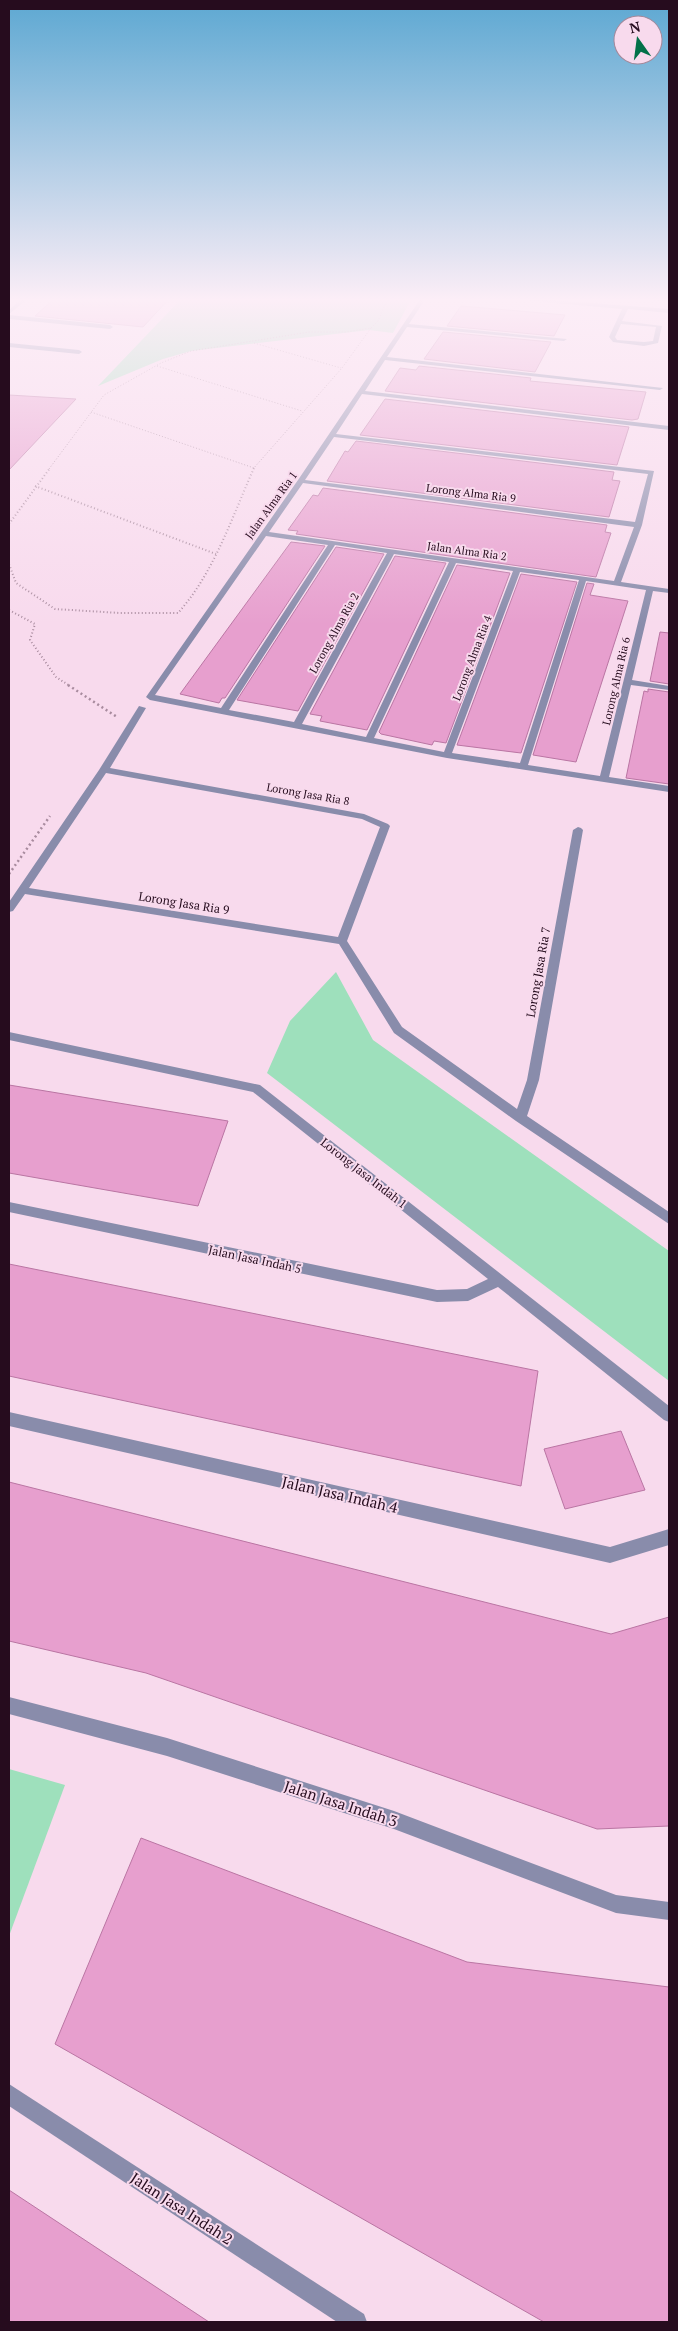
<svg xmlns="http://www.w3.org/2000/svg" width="678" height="2331" font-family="'PT Serif',serif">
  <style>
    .green { fill: #9ee0bc }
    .building { fill: #e79fce; stroke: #ba75a3 }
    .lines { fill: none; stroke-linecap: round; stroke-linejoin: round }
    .path-far2 { stroke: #a88b9e; stroke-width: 1; stroke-dasharray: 1 2; stroke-linecap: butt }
    .path-far1 { stroke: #a88b9e; stroke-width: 2; stroke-dasharray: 1 2.5; stroke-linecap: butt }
    .path { stroke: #a88b9e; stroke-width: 2.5; stroke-dasharray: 2 3; stroke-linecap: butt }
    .minor { fill: #898cab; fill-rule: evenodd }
    .labels { text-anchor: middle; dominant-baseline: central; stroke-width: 4; stroke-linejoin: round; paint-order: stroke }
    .far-street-label { font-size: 11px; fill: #260c1e; stroke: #f8daed }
    .street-label { font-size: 12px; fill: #260c1e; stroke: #f8daed }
    .near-street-label { font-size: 15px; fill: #260c1e; stroke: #f8daed }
  </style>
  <rect width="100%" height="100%" fill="#f8daed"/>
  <g class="green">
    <polygon points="182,298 412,298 393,333 369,330 191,351 163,359 98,386"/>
    <polygon points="336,972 373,1040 669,1251 669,1381 267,1073 290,1021"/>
    <polygon points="9,1769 65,1785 9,1936"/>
  </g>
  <g class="building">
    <polygon points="55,298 170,298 143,327 35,316"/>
    <polygon points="461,306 565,315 554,336 447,326"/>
    <polygon points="443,332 551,342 535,372 424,359"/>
    <polygon points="419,366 531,378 530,381 646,392 638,419 632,420 385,391 400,368 416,370"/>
    <polygon points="9,395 76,399 9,470"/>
    <polygon points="385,399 629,427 617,465 360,435"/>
    <polygon points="356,441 614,472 612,480 620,481 609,517 327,481 345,451 348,452"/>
    <polygon points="323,488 607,525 605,532 611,533 596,577 296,534 298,531 288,530 313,495 318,496"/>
    <polygon points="291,542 325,546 225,698 222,698 219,703 180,694"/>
    <polygon points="336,547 384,554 298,711 237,700"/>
    <polygon points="395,556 446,563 367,730 320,721 322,716 310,714"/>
    <polygon points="457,565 510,573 446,743 434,741 432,745 381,734 379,732"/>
    <polygon points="521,574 577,582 521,753 457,745"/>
    <polygon points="587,583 594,584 590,595 628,601 576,762 533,755"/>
    <polygon points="660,632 669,633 669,684 650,681"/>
    <polygon points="648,689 669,692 669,784 626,778 644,691 648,692"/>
    <polygon points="9,1085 228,1121 198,1206 9,1173"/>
    <polygon points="9,1264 538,1371 521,1486 9,1376"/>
    <polygon points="621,1431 645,1490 565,1509 544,1449"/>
    <polygon points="9,1482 611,1634 669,1617 669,1826 597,1829 146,1673 9,1641"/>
    <polygon points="141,1838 467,1962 669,1987 669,2322 544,2322 55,2044"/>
    <polygon points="9,2190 209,2322 9,2322"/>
  </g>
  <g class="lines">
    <g class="path-far2">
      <polyline points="254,343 341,368"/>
      <polyline points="157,366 302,411"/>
      <polyline points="91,412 254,468"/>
      <polyline points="49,469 104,395 161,363 191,351 309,332 346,332 371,328 378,321 388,298"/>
      <polyline points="253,469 342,368 371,328"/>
    </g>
    <g class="path-far1">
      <polyline points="35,486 216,554"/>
      <polyline points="9,524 50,468"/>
      <path d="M9 564 16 583 55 609 120 613H178C214 573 232 517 254 468"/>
      <polyline points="9,610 35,624 30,640 56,677 70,686"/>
    </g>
    <g class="path">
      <polyline points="68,685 117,717"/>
      <polyline points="9,874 50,816"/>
    </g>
    <g class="minor">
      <polygon points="23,298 29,298 9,314 9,310"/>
      <path d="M421 298H426L409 324 567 339 564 341 407 327 387 357 663 388 660 390 385 360 365 391 669 426V430L362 394 336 434 654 471 642 525 621 582 669 589V593L653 591 632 680 669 686V690L631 685 609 777 669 786V792L447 758 150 700 146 697 298 480ZM334 437 648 474 635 522 305 480ZM303 483 634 527 614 581 269 532ZM266 536 328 545 221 708 155 695ZM335 545 387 553 294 722 229 710ZM394 554 449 562 366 737 302 724ZM456 563 513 571 444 752 374 738ZM520 572 579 580 520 763 452 753ZM586 581 646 590 600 776 528 765Z"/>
      <path d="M500 298H527L669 309V313L628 309 622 321 662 326 658 343 644 346 613 342 609 337 622 309ZM621 324 656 327 653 341 644 342 617 340 615 337Z"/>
      <polygon points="646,298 669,298 669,302 648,300"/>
      <polygon points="9,315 110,325 113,327 110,329 9,319"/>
      <polygon points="9,343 79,350 82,352 79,354 9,347"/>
      <path d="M139 706 146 708 110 768 364 814 388 824 390 826 347 941 402 1027 517 1109 527 1080 573 830 578 827 581 828 583 830 539 1080 527 1116 669 1212V1224L516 1121 394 1033 339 944 25 894 13 911 9 912V902L99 770ZM106 773 362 819 380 827 338 937 29 888Z"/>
      <polygon points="9,1032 260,1085 669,1406 669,1422 664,1420 498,1287 468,1301 437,1302 9,1212 9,1202 437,1290 467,1289 488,1279 253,1092 9,1040"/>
      <polygon points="9,1412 610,1547 669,1529 669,1545 610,1563 9,1426"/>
      <polygon points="9,1697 167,1738 394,1811 616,1895 669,1902 669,1920 616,1913 394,1829 167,1756 9,1714"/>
      <polygon points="9,2084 364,2314 367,2322 337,2322 9,2106"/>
    </g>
  </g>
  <linearGradient id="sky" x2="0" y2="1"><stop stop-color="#5da8d2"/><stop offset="0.48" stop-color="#fceef7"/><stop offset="1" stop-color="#fceef7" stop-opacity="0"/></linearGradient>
  <rect width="678" height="625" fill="url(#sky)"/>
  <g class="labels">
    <g class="far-street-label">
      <text transform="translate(471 493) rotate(7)">Lorong Alma Ria 9</text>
      <text transform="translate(271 505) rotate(-54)">Jalan Alma Ria 1</text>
      <text transform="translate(467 551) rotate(8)">Jalan Alma Ria 2</text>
      <text transform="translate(334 633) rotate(-61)">Lorong Alma Ria 2</text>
      <text transform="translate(472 658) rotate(-69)">Lorong Alma Ria 4</text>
      <text transform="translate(616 681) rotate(-77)">Lorong Alma Ria 6</text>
      <text transform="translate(308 794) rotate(10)">Lorong Jasa Ria 8</text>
    </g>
    <g class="street-label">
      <text transform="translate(184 903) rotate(9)">Lorong Jasa Ria 9</text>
      <text transform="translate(538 972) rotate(-80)">Lorong Jasa Ria 7</text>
      <text transform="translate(364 1173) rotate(38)">Lorong Jasa Indah 1</text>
      <text transform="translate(255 1259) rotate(12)">Jalan Jasa Indah 5</text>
    </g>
    <g class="near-street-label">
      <text transform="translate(340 1494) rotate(13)">Jalan Jasa Indah 4</text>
      <text transform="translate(341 1803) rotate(18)">Jalan Jasa Indah 3</text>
      <text transform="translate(182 2208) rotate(33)">Jalan Jasa Indah 2</text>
    </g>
  </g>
  <rect width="678" height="2331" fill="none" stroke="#260c1e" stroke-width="20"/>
  <g transform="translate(638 40) rotate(346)"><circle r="24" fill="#f8daed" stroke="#a4889a"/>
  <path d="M0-4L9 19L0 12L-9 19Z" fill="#037149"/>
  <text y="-8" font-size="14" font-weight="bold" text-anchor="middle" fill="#260c1e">N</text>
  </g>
</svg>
